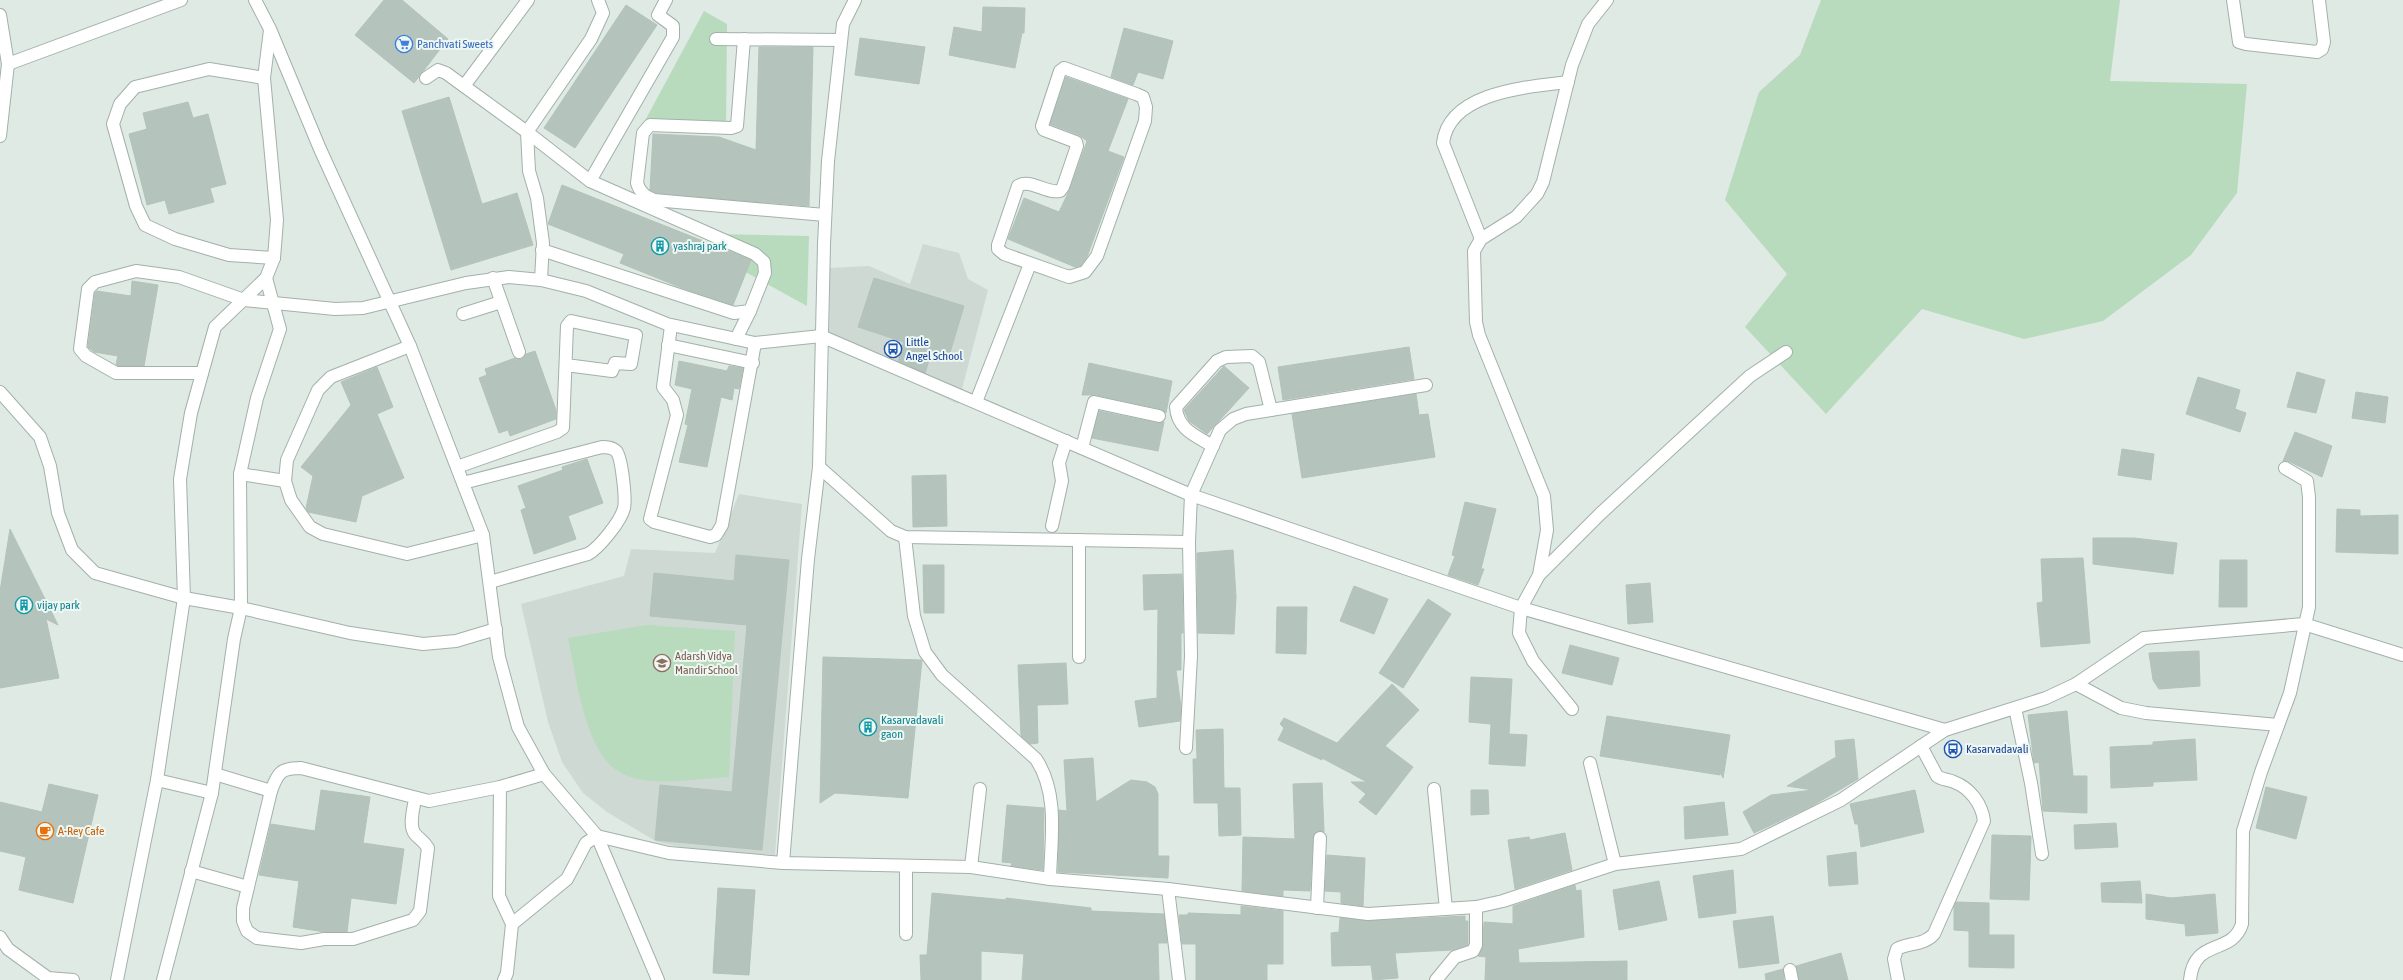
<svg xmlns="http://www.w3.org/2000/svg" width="2403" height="980" font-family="'Asap Condensed',sans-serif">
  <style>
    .built { fill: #cdd9d2 }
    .green { fill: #b8dbbd }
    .building { fill: #b4c4bc; stroke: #b2c3ba }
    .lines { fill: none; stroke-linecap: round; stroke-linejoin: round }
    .minor-casing { stroke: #a2b1aa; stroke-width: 14 }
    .minor { stroke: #fff; stroke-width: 12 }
    .labels { text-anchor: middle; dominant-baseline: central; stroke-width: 4; stroke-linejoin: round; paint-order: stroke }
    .shop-label { font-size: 12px; fill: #366cbe; stroke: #eff7f2; text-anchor: start }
    .culture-label { font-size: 12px; fill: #0d838f; stroke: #eff7f2; text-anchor: start }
    .transit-label { font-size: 12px; fill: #164399; stroke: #eff7f2; text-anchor: start }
    .education-label { font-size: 12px; fill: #785e54; stroke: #eff7f2; text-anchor: start }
    .food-label { font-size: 12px; fill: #c56008; stroke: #eff7f2; text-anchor: start }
  </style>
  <rect width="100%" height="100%" fill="#dfeae4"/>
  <g class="built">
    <polygon points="923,244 959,253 968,279 988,290 958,404 829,342 830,268 869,266 910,284"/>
    <polygon points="739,494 802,504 775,855 699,851 657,842 607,812 583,793 562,762 548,722 521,604 624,576 631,549 715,553"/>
  </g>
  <g class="green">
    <polygon points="1821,0 2120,0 2110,81 2247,84 2237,193 2191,255 2103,321 2024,339 1922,309 1826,414 1745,327 1787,274 1725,200 1759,92 1800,55"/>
    <polygon points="704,11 727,24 726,130 640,130"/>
    <polygon points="716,234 809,236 807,306 716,256"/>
    <path d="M647 625 735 631 729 777C704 778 677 783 652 781 638 780 620 775 610 765 583 737 576 675 568 638Z"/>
  </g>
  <g class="building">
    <polygon points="384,0 402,0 448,39 414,83 355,35"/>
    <polygon points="626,5 657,25 575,148 544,128"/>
    <polygon points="983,7 1025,8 1024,33 1022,33 1015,68 949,55 954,27 982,32"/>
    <polygon points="1124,28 1173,41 1163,79 1138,72 1133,85 1111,77"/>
    <polygon points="860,38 925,47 919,84 855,75"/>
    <polygon points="759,47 813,47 809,206 656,193 650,190 653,134 719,137 756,150"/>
    <polygon points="1066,77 1128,99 1108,151 1124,157 1087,257 1080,266 1075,267 1008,239 1024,198 1059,212 1070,189 1087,141 1079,135 1050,124"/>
    <polygon points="449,97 482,204 517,193 533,245 451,270 402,111"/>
    <polygon points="188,102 193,118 208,114 226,184 210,188 214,202 169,214 165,200 147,205 129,134 147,129 143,113"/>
    <polygon points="562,185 751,260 733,305 682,288 620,263 624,254 548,224"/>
    <polygon points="874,278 964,306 949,356 932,351 925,373 898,361 904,342 858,327"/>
    <polygon points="132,281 158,285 144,366 118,366 116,364 118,356 94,352 88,347 95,293 97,291 131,296"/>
    <polygon points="1409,347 1414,379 1283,400 1278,367"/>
    <polygon points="535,351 556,410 556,419 510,436 508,430 499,433 479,378 487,375 485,369 515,358 522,359 526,354"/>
    <polygon points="679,361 727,371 729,366 743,368 739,389 734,388 732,400 721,397 707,467 679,462 688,425 685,424 692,389 675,385"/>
    <polygon points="1089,363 1172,381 1166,413 1161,409 1096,395 1082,395"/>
    <polygon points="1224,366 1249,388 1207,434 1189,421 1184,410"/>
    <polygon points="377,367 393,407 377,414 404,478 362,496 356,522 308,512 306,508 313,476 301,467 351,405 341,382"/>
    <polygon points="2297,372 2325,380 2316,413 2287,407"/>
    <polygon points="2198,377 2240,390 2235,409 2246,413 2240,432 2186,414"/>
    <polygon points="2356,392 2388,397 2385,423 2352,418"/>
    <polygon points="1416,394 1419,415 1428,414 1435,457 1302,478 1292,414"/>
    <polygon points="1099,411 1157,423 1164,422 1158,451 1092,438"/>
    <polygon points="2295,432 2332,446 2322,477 2288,461 2283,461"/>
    <polygon points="2122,449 2154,454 2151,480 2118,475"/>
    <polygon points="587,459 603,503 568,516 576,539 534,554 521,510 526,508 518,486 563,470 562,467"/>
    <polygon points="946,475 947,526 913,527 912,476"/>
    <polygon points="1465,502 1496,509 1481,569 1484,569 1478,585 1448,575 1455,556 1452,555"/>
    <polygon points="2337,509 2360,510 2360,516 2398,515 2398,554 2336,552"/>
    <polygon points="10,529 58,625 46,619 59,678 0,688 0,591"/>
    <polygon points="2093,538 2134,538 2177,543 2173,574 2093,564"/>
    <polygon points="1233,550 1236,597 1234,634 1198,633 1197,553"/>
    <polygon points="736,555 789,560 762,850 655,840 660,785 732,792 747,625 650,616 654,573 734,581"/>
    <polygon points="2083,558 2090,643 2041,647 2037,603 2043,602 2041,559"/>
    <polygon points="2220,560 2247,560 2247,607 2219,607"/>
    <polygon points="923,565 944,565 944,613 924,613"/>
    <polygon points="1182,574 1183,633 1181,633 1181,670 1176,670 1181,707 1180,721 1139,727 1135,701 1157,698 1158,609 1144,610 1143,575"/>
    <polygon points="1650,583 1653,622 1628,624 1626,585"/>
    <polygon points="1354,586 1388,599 1374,634 1340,621"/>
    <polygon points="1428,599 1451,614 1403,688 1379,673"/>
    <polygon points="1277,607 1307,607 1306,654 1276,653"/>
    <polygon points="1570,645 1619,658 1612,685 1562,673"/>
    <polygon points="2199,651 2200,686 2159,689 2153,680 2149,653"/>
    <polygon points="823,657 922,660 908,798 835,793 820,803"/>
    <polygon points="1066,663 1068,704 1037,705 1038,743 1030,744 1021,736 1018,665"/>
    <polygon points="1471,677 1512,679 1509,734 1527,735 1525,766 1489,764 1491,724 1469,722"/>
    <polygon points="1392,684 1419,710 1385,746 1413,767 1376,815 1359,802 1366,794 1351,782 1367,782 1322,758 1322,760 1278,740 1284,728 1280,724 1284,718 1337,743"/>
    <polygon points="2067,711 2073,776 2087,776 2087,813 2043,811 2039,762 2034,763 2028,715"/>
    <polygon points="1607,716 1730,735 1723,778 1720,772 1720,775 1600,756"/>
    <polygon points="1223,729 1224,788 1240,788 1241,835 1219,836 1218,803 1194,803 1193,759 1197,759 1196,730"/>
    <polygon points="1854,739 1858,779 1812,806 1754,833 1743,812 1771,795 1813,790 1787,786 1836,757 1835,741"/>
    <polygon points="2195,739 2197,780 2153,782 2153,786 2111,788 2110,747 2153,745 2153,742"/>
    <polygon points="1093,758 1096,802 1131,780 1147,782 1155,787 1158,794 1158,856 1169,856 1168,878 1058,872 1059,810 1067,811 1064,760"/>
    <polygon points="1322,783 1324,832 1316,832 1313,837 1310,891 1283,890 1283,896 1242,891 1243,837 1295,839 1293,784"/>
    <polygon points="49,784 98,795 73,903 19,890 26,857 0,851 0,802 42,812"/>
    <polygon points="2266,787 2307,797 2296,839 2256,828"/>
    <polygon points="321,790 370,797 363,843 404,849 396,904 351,898 347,932 325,932 293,927 299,881 259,875 271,824 315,831"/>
    <polygon points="1471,790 1488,790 1489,814 1471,815"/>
    <polygon points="1915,790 1924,832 1861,847 1858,824 1855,824 1850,804"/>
    <polygon points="1724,802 1728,835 1685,839 1684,807"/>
    <polygon points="1007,805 1044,808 1043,870 1011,866 1012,863 1002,862"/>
    <polygon points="2116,823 2118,847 2075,849 2074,825"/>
    <polygon points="1565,833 1572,870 1515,889 1508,840 1529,837 1530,840"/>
    <polygon points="1992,835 2031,836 2029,900 1990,899"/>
    <polygon points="1856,852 1858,884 1829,886 1827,856"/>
    <polygon points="1327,855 1365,858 1363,906 1341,903 1341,892 1325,891"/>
    <polygon points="1733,870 1736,913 1699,918 1693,876"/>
    <polygon points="1659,881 1667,920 1619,930 1613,890"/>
    <polygon points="2140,881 2142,903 2102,902 2101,883"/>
    <polygon points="1575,885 1576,891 1581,890 1584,937 1518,949 1519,963 1627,961 1627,980 1485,980 1486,957 1478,956 1483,945 1484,922 1513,924 1513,906"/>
    <polygon points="718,888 755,890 749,975 713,973"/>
    <polygon points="932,893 1006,900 1006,898 1091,908 1091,911 1164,914 1167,943 1158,943 1159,980 1022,980 1024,954 981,951 981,980 921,980 920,955 927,955"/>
    <polygon points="2146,894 2171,898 2215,894 2218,933 2186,936 2185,924 2146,919"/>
    <polygon points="1956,902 1989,903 1989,935 2014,935 2014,968 1969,967 1969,931 1954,930 1954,907"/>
    <polygon points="1241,906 1283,911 1283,964 1267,964 1267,980 1196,980 1196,944 1182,944 1179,915 1188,915 1188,913 1241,915"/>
    <polygon points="1465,916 1465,921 1468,921 1468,945 1452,950 1395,953 1398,978 1373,980 1371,965 1332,966 1331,933 1339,932 1340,918 1368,921"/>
    <polygon points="1773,916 1779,963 1739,968 1733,921"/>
    <polygon points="1841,953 1848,980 1799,980 1796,966"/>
    <polygon points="1783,969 1784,980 1766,980 1765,974"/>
  </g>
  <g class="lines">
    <defs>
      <g id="minor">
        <polyline points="255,0 270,29 320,149 410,346 483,535 499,657 518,727 544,774 597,836 658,980"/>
        <polyline points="598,0 603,13 591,39 527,132 590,181 673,37 673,26 658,15 666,0"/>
        <polyline points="2233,0 2239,42 2246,44 2317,52 2322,49 2324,42 2319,0"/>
        <polyline points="0,15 8,64 181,0"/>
        <polyline points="716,39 841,40"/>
        <path d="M744 39 737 126 731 128 650 125 643 133 637 183C640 193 645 196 654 200L825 215"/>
        <path d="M1064 68 1136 94 1143 97 1146 107 1145 121 1097 256 1085 272 1069 277 1004 254 998 249V245L1018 186C1030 178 1046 194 1060 191L1063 187 1077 146 1076 142 1044 130 1042 126 1060 71Z"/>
        <polyline points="264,78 209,69 135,87 120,104 113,124 136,206 145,225 175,239 229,255 274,258"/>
        <polyline points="426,78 438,70 446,73 527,132 529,171 537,198 543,243 541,280"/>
        <polyline points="464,86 528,0"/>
        <polyline points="0,136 8,64"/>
        <path d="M1481 239 1443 143C1449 92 1527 87 1568 82"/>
        <polyline points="542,250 734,313 750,311 765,273 764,262 755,254 590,181"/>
        <polyline points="493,278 519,352"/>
        <polyline points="463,314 501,302"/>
        <polyline points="671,326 663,387 673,400 677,415 650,519 654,522 710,537 716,535 722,525 755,343"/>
        <polyline points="736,339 750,311"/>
        <polyline points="668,345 753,363"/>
        <polyline points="410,346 331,377 318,390 287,460 285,481 291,500 310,527 323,534 407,554 483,535"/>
        <polyline points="202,373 116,373 86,356 80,349 88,289 95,282 136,271 179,277 244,300 335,309 363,308 466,283 509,277 541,280 586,291 667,324 755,343 821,336 1191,495 1521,608 1945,730"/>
        <polyline points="0,392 40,437 50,466 58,513 72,550 95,573 184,598 241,608 350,633 423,644 456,641 496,629"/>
        <polyline points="976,402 1030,264"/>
        <path d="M1213 446C1196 436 1177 429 1176 407L1217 361 1226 357 1252 356 1259 362 1271 410"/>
        <polyline points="1082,448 1094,402 1159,416"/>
        <polyline points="457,467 557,432 563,428 567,326 571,321 636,335 631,364 615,363 612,371 566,365"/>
        <polyline points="819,467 891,531 905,537 1189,542"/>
        <polyline points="240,474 285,481"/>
        <path d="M463 483 602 447C607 447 612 447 616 451 622 457 626 500 624 508 621 521 599 548 588 554L490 582"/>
        <polyline points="1052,526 1062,481 1059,463 1066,441"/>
        <path d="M905 537 914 616 925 652 942 675 1036 759C1059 794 1051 838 1050 879"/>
        <polyline points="1079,540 1079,657"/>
        <polyline points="1539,575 1600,514 1750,376 1786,352"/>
        <polyline points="2076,684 2121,708 2146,713 2278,725"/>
        <polyline points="2015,708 2031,783 2042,854"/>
        <polyline points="1572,709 1533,661 1519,633 1521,608 1539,575 1547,530 1544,496 1479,335 1476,322 1474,251 1481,239 1516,217 1537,194 1543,182 1572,65 1588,24 1607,0"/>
        <polyline points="1186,748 1191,656 1189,542 1191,495 1220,430 1233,419 1246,414 1426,385"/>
        <polyline points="1590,763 1615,864"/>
        <polyline points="215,774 271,791"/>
        <polyline points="157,780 212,793"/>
        <polyline points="500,787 499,896 512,924 507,973 504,980"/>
        <polyline points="1434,789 1446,909"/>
        <path d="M415 798C414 808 408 825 415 834 419 839 424 841 428 848L420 911 413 920 353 939H324L301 943 257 938 247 931 243 921V908L271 791C278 772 281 768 301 768L429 801 500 787 544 774"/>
        <polyline points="783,863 808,559 819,467 824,244 828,161 843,24 855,0"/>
        <polyline points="906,866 906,934"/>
        <polyline points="971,867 980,789"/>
        <polyline points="191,871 248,887"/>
        <polyline points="1168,889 1179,980"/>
        <polyline points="1317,908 1320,838"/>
        <polyline points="512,924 567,879 586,843 597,836 669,853 783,863 971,867 1050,879 1168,889 1368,914 1476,907 1503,901 1615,864 1741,849 1841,800 1945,730 2046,698 2076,684 2144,638 2304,624 2403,655"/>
        <polyline points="0,937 8,949 48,978 73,980"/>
        <polyline points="1790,970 1792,980"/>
        <polyline points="117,980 157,780 184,598 180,479 191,413 215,327 266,278 274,258 277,220 264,78 270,30"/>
        <polyline points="163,980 212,793 234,639 241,608 240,474 257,398 280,329 266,278"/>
        <polyline points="1436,980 1455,957 1473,951 1476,945 1476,907"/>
        <path d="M1898 980 1894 959 1897 949C1909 942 1923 946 1934 934L1984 821C1982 804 1970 788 1954 782 1948 779 1942 780 1937 776L1921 746"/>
        <path d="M2190 980C2194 937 2232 956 2242 924L2243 831 2261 772 2290 693 2309 607V497L2307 481 2285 468"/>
      </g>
    </defs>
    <use href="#minor" class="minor-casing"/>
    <use href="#minor" class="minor"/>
  </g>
  <defs>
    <symbol id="supermarket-ring" viewBox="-11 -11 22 22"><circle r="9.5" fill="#eff7f2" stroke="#3f7fe0" stroke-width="1.5"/><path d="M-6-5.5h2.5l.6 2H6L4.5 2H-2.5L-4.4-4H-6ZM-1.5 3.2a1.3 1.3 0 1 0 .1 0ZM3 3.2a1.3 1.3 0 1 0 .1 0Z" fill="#3f7fe0"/></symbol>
    <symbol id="building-ring" viewBox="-11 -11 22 22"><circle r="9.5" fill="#eff7f2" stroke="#0f9aa8" stroke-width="1.5"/><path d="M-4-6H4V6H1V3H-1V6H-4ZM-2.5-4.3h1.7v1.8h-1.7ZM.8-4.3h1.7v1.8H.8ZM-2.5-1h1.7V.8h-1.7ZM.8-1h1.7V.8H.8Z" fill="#0f9aa8"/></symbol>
    <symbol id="bus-ring" viewBox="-11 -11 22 22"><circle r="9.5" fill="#eff7f2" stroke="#1a4fb4" stroke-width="1.5"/><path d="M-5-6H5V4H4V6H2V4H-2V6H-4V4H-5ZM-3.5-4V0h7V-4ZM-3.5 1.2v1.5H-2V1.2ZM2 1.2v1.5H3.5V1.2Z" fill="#1a4fb4"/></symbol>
    <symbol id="school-ring" viewBox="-11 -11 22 22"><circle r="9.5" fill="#eff7f2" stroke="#8d6e63" stroke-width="1.5"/><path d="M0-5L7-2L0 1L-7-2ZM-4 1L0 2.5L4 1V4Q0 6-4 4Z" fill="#8d6e63"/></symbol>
    <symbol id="cafe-ring" viewBox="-11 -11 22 22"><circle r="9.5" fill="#eff7f2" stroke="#e8710a" stroke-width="1.5"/><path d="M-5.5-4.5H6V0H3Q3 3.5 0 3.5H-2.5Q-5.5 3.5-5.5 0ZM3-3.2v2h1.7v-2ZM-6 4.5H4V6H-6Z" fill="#e8710a"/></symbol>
  </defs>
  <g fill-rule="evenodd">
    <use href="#supermarket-ring" x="394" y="34" width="20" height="20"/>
    <use href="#building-ring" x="650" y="236" width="20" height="20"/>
    <use href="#bus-ring" x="883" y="339" width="20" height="20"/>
    <use href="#building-ring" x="14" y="595" width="20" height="20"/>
    <use href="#school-ring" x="652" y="653" width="20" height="20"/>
    <use href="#building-ring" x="858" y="717" width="20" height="20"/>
    <use href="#bus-ring" x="1943" y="739" width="20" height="20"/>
    <use href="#cafe-ring" x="35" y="821" width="20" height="20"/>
  </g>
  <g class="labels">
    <g class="shop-label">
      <text x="417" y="44">Panchvati Sweets</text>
    </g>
    <g class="culture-label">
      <text x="673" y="246">yashraj park</text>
      <text x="37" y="605">vijay park</text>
      <text x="881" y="720">Kasarvadavali<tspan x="881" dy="14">gaon</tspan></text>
    </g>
    <g class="transit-label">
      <text x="906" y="342">Little<tspan x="906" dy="14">Angel School</tspan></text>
      <text x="1966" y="749">Kasarvadavali</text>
    </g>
    <g class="education-label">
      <text x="675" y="656">Adarsh Vidya<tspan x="675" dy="14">Mandir School</tspan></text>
    </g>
    <g class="food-label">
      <text x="58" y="831">A-Rey Cafe</text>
    </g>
  </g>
</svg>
